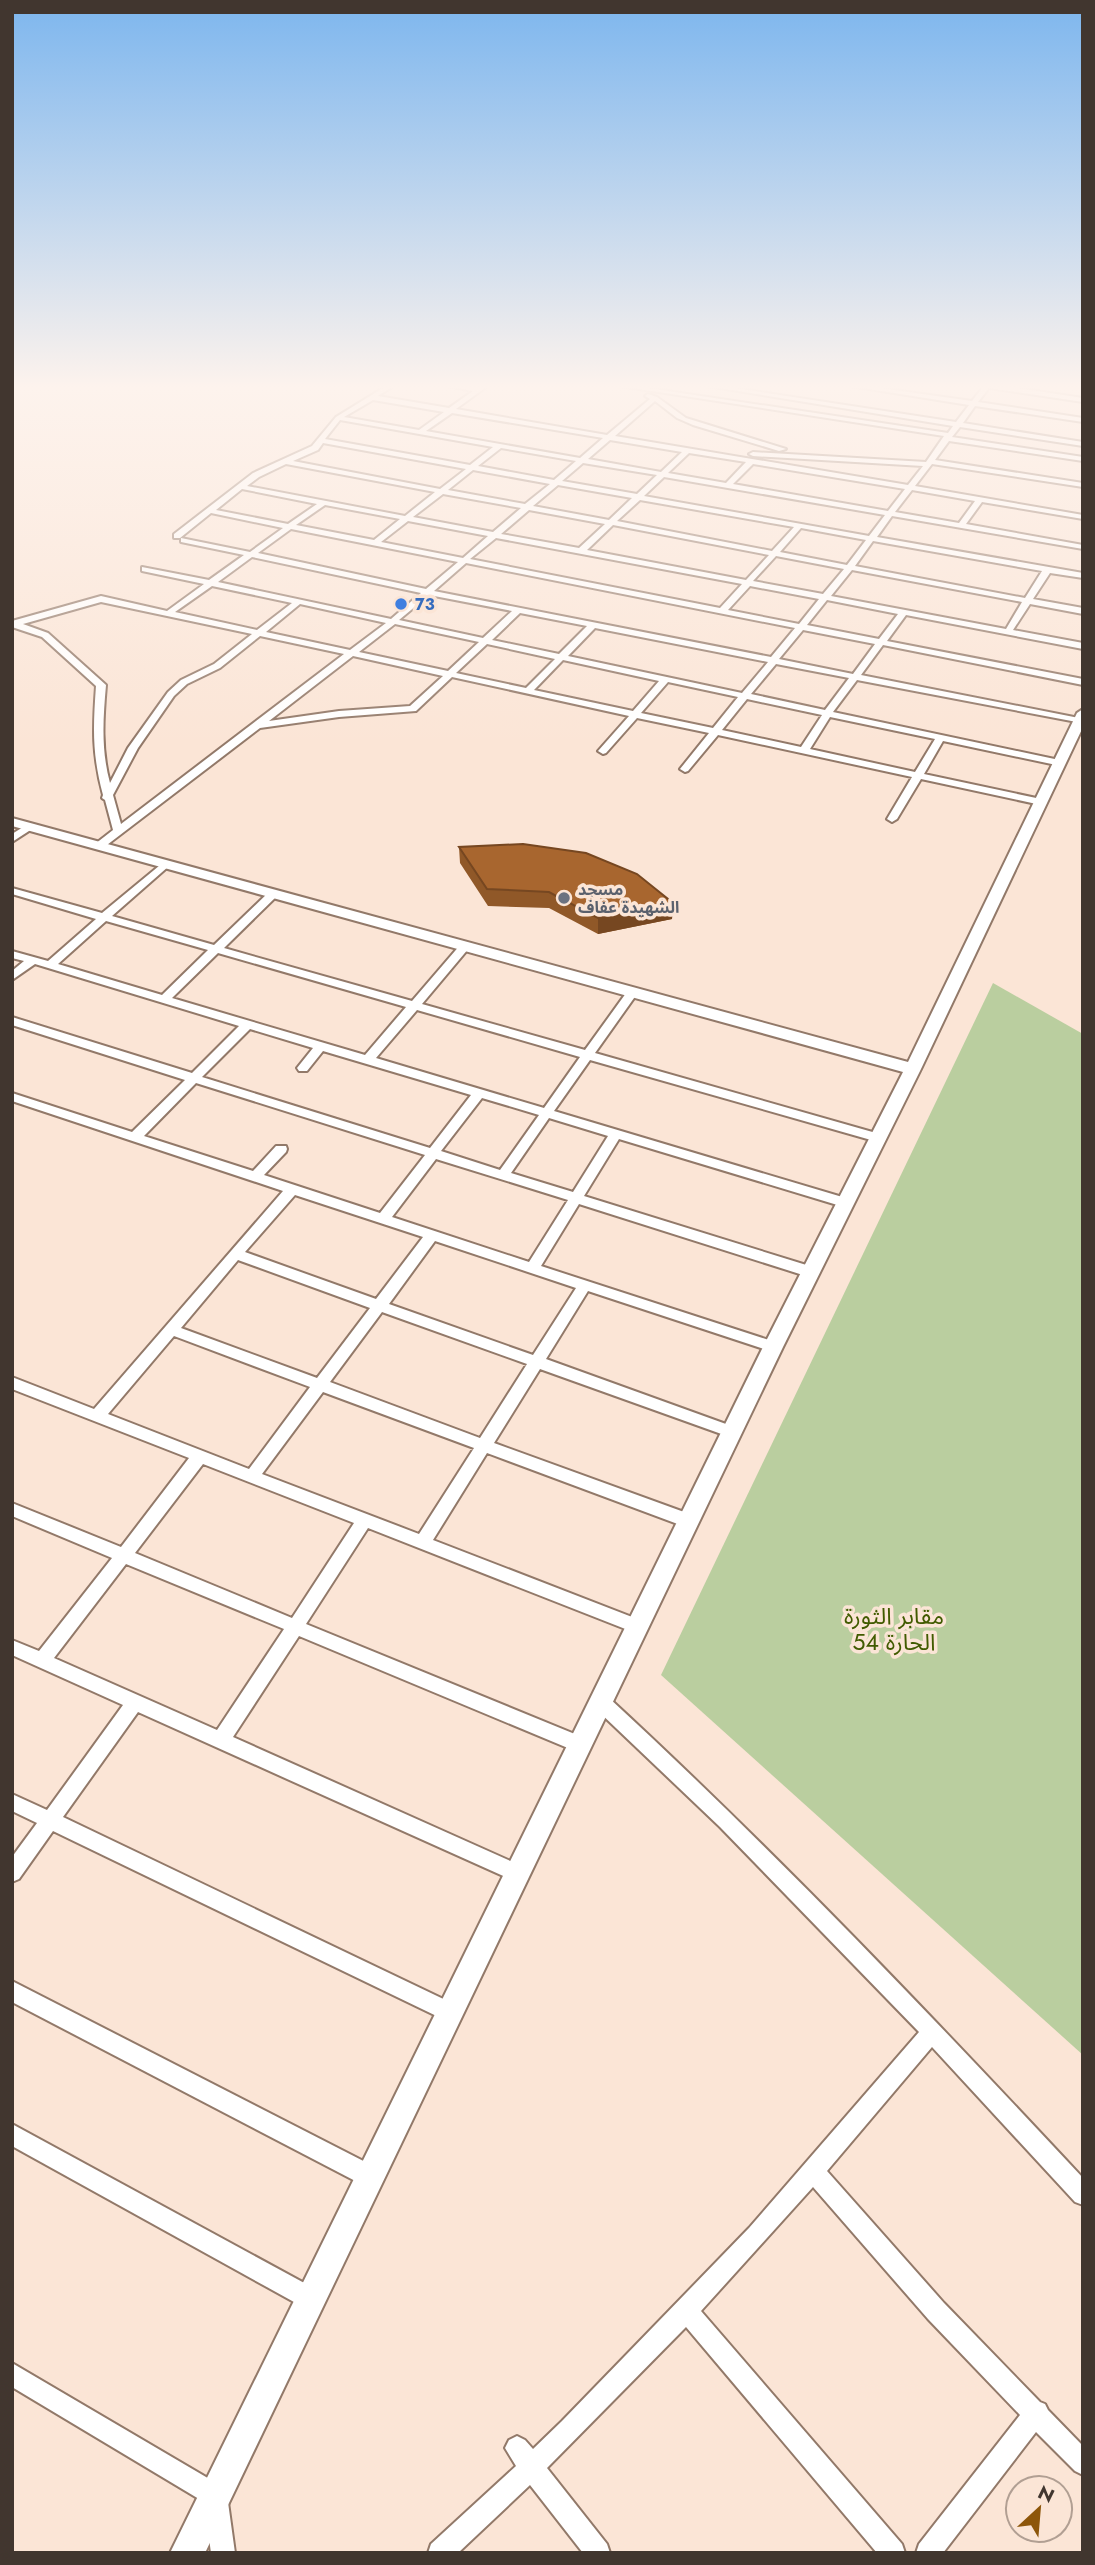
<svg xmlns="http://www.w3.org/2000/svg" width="1095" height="2565" font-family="Jost,'Noto Sans Arabic',sans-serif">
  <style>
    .green { fill: #bace9f }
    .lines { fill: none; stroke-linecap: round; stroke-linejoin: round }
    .minor-casing { stroke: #927969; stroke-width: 4 }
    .secondary-casing { stroke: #927969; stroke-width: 4 }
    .minor { fill: #fff; fill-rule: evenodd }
    .secondary { fill: #fff; fill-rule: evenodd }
    .wall { fill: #905828 }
    .shaded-wall { fill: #764721 }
    .building { fill: #a8662f; stroke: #764721; stroke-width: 2 }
    .shop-dot { fill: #3f7fe0; stroke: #fbe5d6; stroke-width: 2.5 }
    .worship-dot { fill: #6b7280; stroke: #fbe5d6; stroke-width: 2.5 }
    .labels { text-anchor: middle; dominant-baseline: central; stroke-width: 7; stroke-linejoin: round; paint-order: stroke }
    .far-shop-label { font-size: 16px; font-weight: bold; fill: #366cbe; stroke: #fbe5d6; text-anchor: start }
    .far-worship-label { font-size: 16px; font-weight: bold; fill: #5b616d; stroke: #fbe5d6; text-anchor: start }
    .near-park-label { font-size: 23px; fill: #415b00; stroke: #fbe5d6 }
  </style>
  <rect width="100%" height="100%" fill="#fbe5d6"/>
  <polygon class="green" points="993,983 1083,1034 1083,2055 661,1675"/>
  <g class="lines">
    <defs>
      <g id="minor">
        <path d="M388 385H395L378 396 449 408 473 391 443 385 478 388 482 385H489L456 409 607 435 650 399 645 396 648 394 657 397 686 418 786 449 779 451 693 425 677 418 655 401 615 436 908 485 923 466 753 456 749 454 753 452 926 462 944 436 613 385H628L948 433 953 426 701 385H715L956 422 969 405 844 385H859L972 401 983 387 982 385H997L1083 398V402L989 388 978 402 1083 418V422L975 406 963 423 1083 442V446L960 427 952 437 1083 457V461L949 441 935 460 1083 483V487L932 464 915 486 1083 515V519L982 502 966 524 1083 545V549L892 516 877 537 1083 573V578L1050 573 1033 599 1083 608V614L1030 604 1013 630 1083 643V649L906 615 887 641 1083 679V685L883 645 861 675 1079 718 1082 719V723L857 680 833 712 1064 761V765L1061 766 943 741 924 774 1041 799 1046 802 1041 805 921 779 897 819 892 822 887 819 912 777 718 735 688 771 685 772 680 769 709 733 637 718 606 753 603 754 598 751 629 716 452 677 416 711 339 717 260 728 103 848H95V844L113 830 105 800 102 798 103 795C92 754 93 728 96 686L42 637 12 627V621L101 596 167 611 204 584 142 571V567L209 580 244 555 181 542V538L250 552 283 528 211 513 180 538H174V534L253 473 312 446 336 417ZM373 400 444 412 419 430 344 417ZM452 413 603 438 580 458 426 431ZM340 420 493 447 470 465 325 439ZM610 440 682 452 661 472 588 459ZM323 443 466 469 440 489 293 461 318 450ZM501 448 576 461 554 480 478 466ZM689 453 746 462 726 483 668 473ZM583 463 657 475 637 494 562 481ZM286 464 435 492 405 516 247 486 259 477ZM753 464 905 489 888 511 733 484ZM473 470 550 484 525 504 448 490ZM664 477 885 515 869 536 644 496ZM558 485 632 498 609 520 533 506ZM242 489 317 504 288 524 216 510ZM912 490 975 501 959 523 895 512ZM443 494 521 508 493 532 413 517ZM640 500 794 527 772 551 617 521ZM325 505 400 519 374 540 296 525ZM529 510 605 524 579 548 501 534ZM408 521 488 536 463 558 381 542ZM613 525 769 555 746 580 587 550ZM801 528 866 540 847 565 780 552ZM291 529 458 562 426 589 258 553ZM496 538 742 584 720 608 470 559ZM873 541 1042 571 1025 598 855 566ZM776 556 844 569 823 594 753 581ZM252 557 421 593 391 619 218 582ZM466 563 795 628 771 657 434 591ZM852 570 1022 602 1006 629 831 596ZM212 586 292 603 257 630 175 612ZM750 586 819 599 799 624 728 610ZM429 595 512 611 483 638 399 620ZM827 600 898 614 879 639 807 625ZM101 602 252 634 214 664 181 680 168 692 128 748 110 783C101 750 103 719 106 685L48 633 23 624ZM300 604 386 623 350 650 266 632ZM520 613 587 626 559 654 492 640ZM395 624 479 642 448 671 359 652ZM595 628 768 662 742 693 568 656ZM803 630 875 644 853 674 779 659ZM260 636 344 654 121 824 113 795 138 748 174 696 187 684 220 668ZM487 644 555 659 526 688 456 673ZM353 656 443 676 410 706 339 711 269 721ZM563 660 659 681 633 711 534 690ZM776 664 849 678 825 710 751 694ZM668 682 738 697 713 728 641 713ZM747 699 822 715 801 747 722 730ZM830 717 935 739 915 772 810 749Z"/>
        <polygon points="28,824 33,827 32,829 12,842 12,834"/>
        <path d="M165 861 170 864 169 866 112 916 214 945 270 891H278V895L224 948 412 1001 461 944H469V948L422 1004 585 1050 629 989H637L639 991 595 1053 883 1135 884 1138 878 1142 590 1060 554 1111 849 1199 851 1202 844 1207 619 1139 584 1196 816 1268 818 1272 816 1276H806L579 1204 541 1266 778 1343 780 1347 778 1351 773 1352 588 1291 546 1359 737 1428 740 1432 737 1436H727L540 1369 494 1443 695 1516 697 1521 695 1526 689 1528 683 1526 487 1453 433 1540 645 1622 647 1627 645 1632 639 1634 633 1632 368 1528 306 1624 587 1739 590 1745 587 1751 581 1753 575 1751 299 1636 233 1737 526 1868 528 1874 526 1880 519 1883 512 1880 138 1712 63 1817 458 2006 461 2013 458 2020 451 2023 53 1831 19 1879 12 1882V1857L37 1823 12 1811V1794L47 1810 123 1705 12 1655V1640L39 1651 112 1558 12 1516V1503L121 1547 189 1458 12 1389V1377L94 1409 283 1191 12 1101V1093L132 1132 185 1080 12 1025V1017L192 1073 239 1026 35 964 12 980V971L24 961 12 958V951L48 961 96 919 12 894V888L102 913ZM106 921 208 950 162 995 58 964ZM218 953 406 1007 365 1055 172 998ZM417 1010 580 1057 544 1108 376 1058ZM250 1029 313 1048 297 1068 299 1071H307L323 1051 471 1095 430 1148 202 1077ZM196 1083 425 1155 380 1213 264 1175 286 1152 287 1149 286 1146H276L253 1171 144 1136ZM482 1098 539 1115 500 1170 441 1151ZM549 1118 608 1136 573 1192 511 1173ZM436 1159 568 1200 529 1262 392 1217ZM295 1195 423 1237 376 1299 245 1252ZM435 1241 576 1288 533 1355 389 1304ZM238 1260 370 1308 317 1378 181 1328ZM382 1312 527 1364 480 1438 330 1382ZM174 1336 310 1387 249 1469 108 1414ZM323 1392 474 1448 419 1534 262 1474ZM203 1464 354 1523 292 1618 135 1553ZM126 1564 284 1629 217 1730 54 1658Z"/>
        <path d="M602 1695 608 1697C774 1850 929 2013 1083 2178V2205L1075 2202 932 2047 827 2171 944 2303 1040 2402 1045 2404 1048 2410 1083 2446V2475L1075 2471 1036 2432 943 2553H916L919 2544 1020 2415 928 2319 813 2187 701 2311 902 2544 905 2553H877L686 2327 547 2468 607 2544 610 2553H583L530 2485 458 2553H428L431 2544 516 2466 505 2448 509 2440 517 2436 525 2440 533 2449 562 2421 749 2228 919 2032 720 1827 596 1709 593 1703 596 1697Z"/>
        <polygon points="12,1981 379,2169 382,2177 379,2185 371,2188 363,2185 12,2002"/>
        <polygon points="12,2124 319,2291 322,2299 319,2307 311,2310 303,2307 12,2146"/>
        <polygon points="12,2363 223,2487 227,2495 235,2553 211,2553 204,2502 12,2387"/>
      </g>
      <polygon id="secondary" points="1083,709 1083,727 921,1069 783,1347 205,2553 170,2553 763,1347 903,1072 12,826 12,818 908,1062 1077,713"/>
    </defs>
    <use href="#minor" class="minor-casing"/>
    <use href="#secondary" class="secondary-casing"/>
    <use href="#minor" class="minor"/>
    <use href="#secondary" class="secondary"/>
  </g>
  <polygon class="wall" points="459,847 673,903 672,919 598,934 549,908 488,906 460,863"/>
  <polygon class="shaded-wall" points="673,903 672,919 598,934 598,918"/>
  <polygon class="building" points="523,844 586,853 637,874 673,903 598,918 549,892 487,889 459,847"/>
  <linearGradient id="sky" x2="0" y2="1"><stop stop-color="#7db6ee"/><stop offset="0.52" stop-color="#fdf3ed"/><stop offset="1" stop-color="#fdf3ed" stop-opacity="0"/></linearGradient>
  <rect width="1095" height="744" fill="url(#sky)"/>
  <circle class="shop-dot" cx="401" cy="604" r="7"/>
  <circle class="worship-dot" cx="564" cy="898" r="7"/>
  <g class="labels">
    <g class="far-shop-label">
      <text x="415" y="604">73</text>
    </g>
    <g class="far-worship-label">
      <text x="578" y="889">مسجد<tspan x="578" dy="18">الشهيدة عفاف</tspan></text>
    </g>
    <g class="near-park-label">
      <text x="894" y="1616">مقابر الثورة<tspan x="894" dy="26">الحارة 54</tspan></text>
    </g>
  </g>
  <rect width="1095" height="2565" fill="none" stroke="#41362f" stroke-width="28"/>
  <g transform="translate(1039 2509) rotate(26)"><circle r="33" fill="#fbe5d6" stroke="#b19f93" stroke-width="2"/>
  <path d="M0-5L12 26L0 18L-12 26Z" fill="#8d560a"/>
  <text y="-10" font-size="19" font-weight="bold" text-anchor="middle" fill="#41362f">N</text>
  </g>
</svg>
